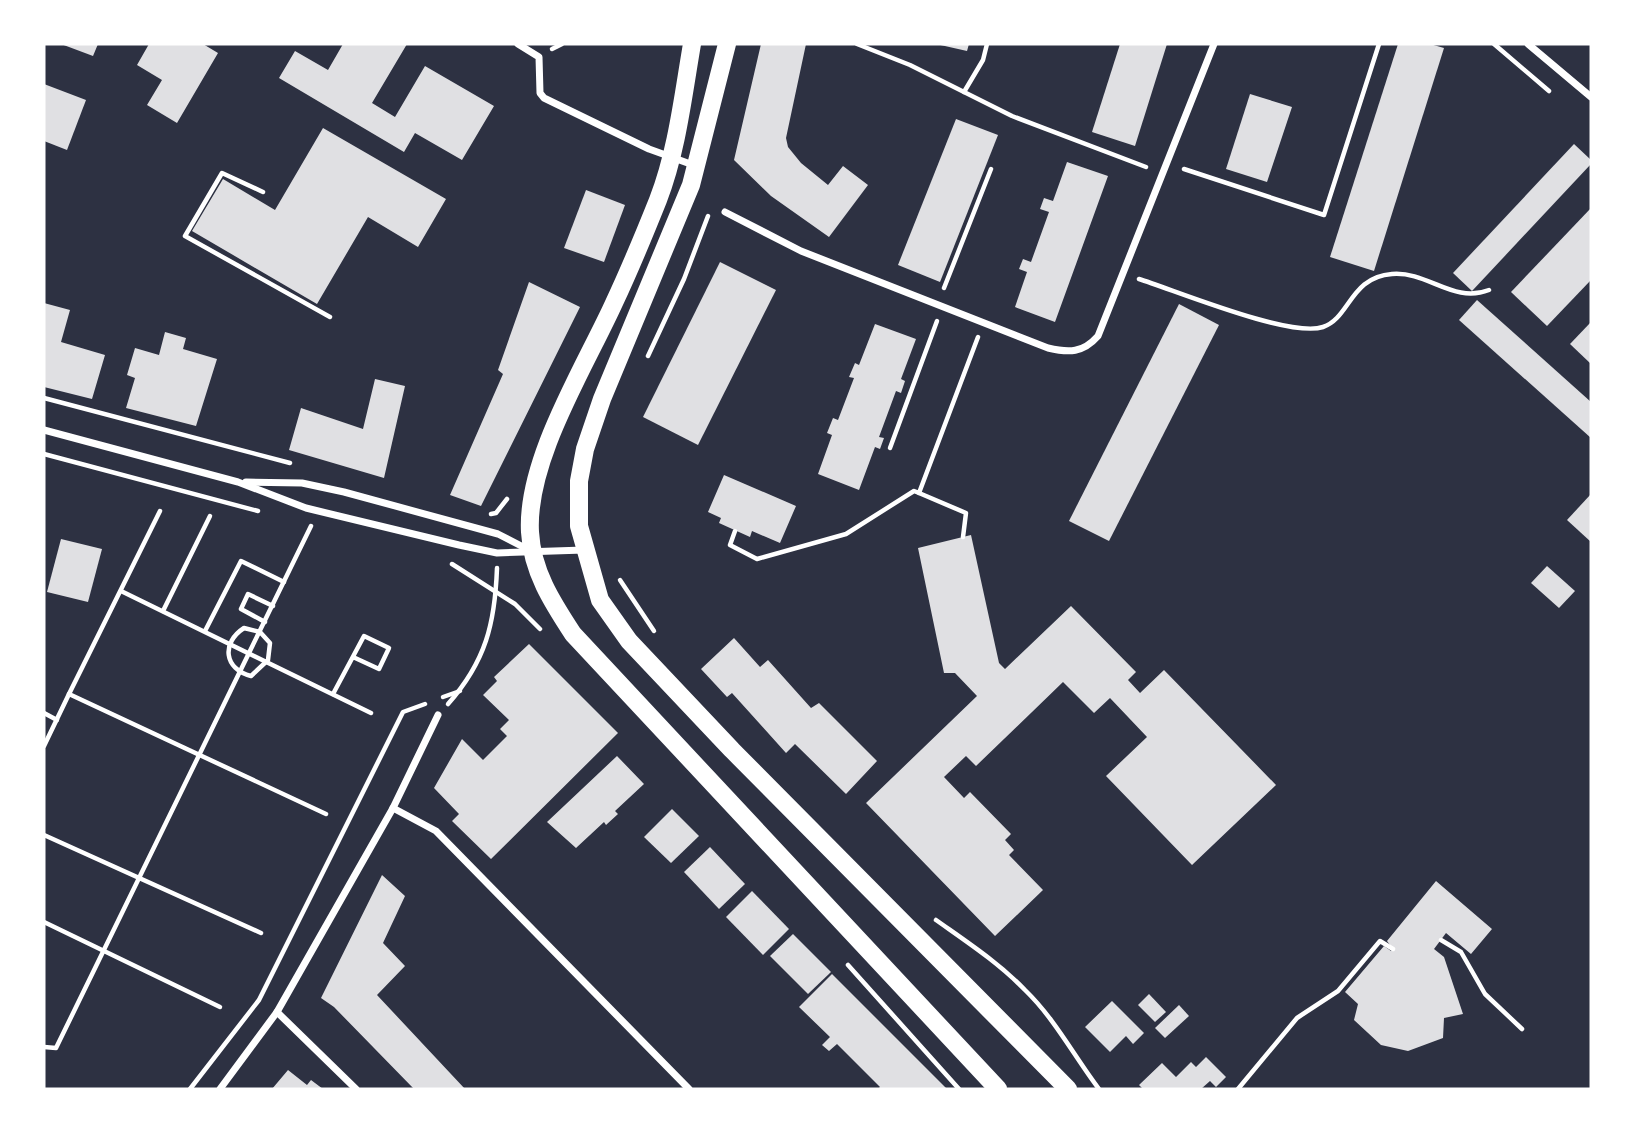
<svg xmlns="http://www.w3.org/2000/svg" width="1635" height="1133" font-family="Quicksand,sans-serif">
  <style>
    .building { fill: #e0e0e3 }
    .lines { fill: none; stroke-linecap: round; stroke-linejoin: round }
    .path { stroke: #fff; stroke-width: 4.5 }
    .minor { stroke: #fff; stroke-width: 7 }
    .primary { stroke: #fff; stroke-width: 18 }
  </style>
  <rect width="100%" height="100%" fill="#2d3142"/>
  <g class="building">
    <polygon points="61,44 98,44 93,56"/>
    <polygon points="149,44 203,44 218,53 177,123 147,105 162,80 137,65"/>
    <polygon points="343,44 407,44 372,103 395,117 425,66 494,106 462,160 415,133 404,152 279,78 295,51 328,70"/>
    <polygon points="761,44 806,44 786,138 788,147 801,163 828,185 843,166 868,185 829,237 771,196 734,160"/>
    <polygon points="936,44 969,44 967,51"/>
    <polygon points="1120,44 1167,44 1135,146 1092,132"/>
    <polygon points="1398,44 1430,44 1444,48 1374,271 1330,257"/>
    <polygon points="44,84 86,100 67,150 44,141"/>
    <polygon points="1250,94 1292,107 1267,182 1226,169"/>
    <polygon points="956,119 998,135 940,282 898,265"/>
    <polygon points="323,128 446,199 418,247 368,217 317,304 192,231 223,179 275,210"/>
    <polygon points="1574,144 1591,160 1591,164 1472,291 1453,273"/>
    <polygon points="1067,162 1108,176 1055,322 1015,307 1027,272 1019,269 1023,259 1031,262 1049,212 1040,209 1044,198 1053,201"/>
    <polygon points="586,190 625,205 604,262 564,248"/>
    <polygon points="1591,208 1591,280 1547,326 1511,292"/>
    <polygon points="720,262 776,290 698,445 643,417"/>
    <polygon points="529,282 580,307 481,506 450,495 503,374 498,370"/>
    <polygon points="1477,300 1591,402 1591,438 1459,320"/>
    <polygon points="44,303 70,310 61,342 105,355 92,399 44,387"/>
    <polygon points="1179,304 1219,325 1109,541 1069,521"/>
    <polygon points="1591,322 1591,364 1570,344"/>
    <polygon points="875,324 916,339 901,379 905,381 901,393 896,391 879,437 884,438 880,449 875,447 859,490 818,474 832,435 827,433 833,418 838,420 854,378 849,377 855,363 859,365"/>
    <polygon points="165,332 186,338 183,349 217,359 196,426 126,408 135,378 127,375 135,348 159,355"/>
    <polygon points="375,379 405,386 384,478 289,450 301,408 363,429"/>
    <polygon points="724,475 796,506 780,543 752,531 750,537 719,523 721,518 708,512"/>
    <polygon points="1591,494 1591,542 1567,520"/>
    <polygon points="971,535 999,663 1005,669 1071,606 1136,672 1128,680 1140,693 1164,670 1276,785 1192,865 1106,776 1147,737 1110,698 1094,713 1063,682 976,766 966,756 944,777 964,798 970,792 1011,834 1005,840 1014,850 1009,855 1043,890 995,936 866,803 977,696 955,673 944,673 918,548"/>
    <polygon points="61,539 102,549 88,602 47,592"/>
    <polygon points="1547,566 1575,591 1559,608 1531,583"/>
    <polygon points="734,638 760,667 768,660 811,708 819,703 877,761 846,794 795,744 786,753 732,693 727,697 701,669"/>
    <polygon points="529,644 618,733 491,859 452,821 459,814 434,788 462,739 483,760 507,736 500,729 509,720 483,695 497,681 494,677"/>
    <polygon points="617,756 644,784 615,811 618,814 606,825 604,822 576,848 547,822"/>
    <polygon points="672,809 699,836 671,863 644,837"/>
    <polygon points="710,847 745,884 719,909 684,872"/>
    <polygon points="382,875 405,896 383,943 405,966 377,995 465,1089 414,1089 334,1007 321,998"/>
    <polygon points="1436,881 1492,929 1471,954 1446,933 1434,949 1444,957 1463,1014 1444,1018 1443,1038 1408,1051 1381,1045 1354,1020 1358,1004 1345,992 1384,946 1391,951 1393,949 1387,941"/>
    <polygon points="752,891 789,929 763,955 726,917"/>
    <polygon points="793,934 831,972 808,994 770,956"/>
    <polygon points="832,974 947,1089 878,1089 880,1087 837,1044 829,1051 822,1045 830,1037 799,1007"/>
    <polygon points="1149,994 1166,1012 1155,1022 1138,1005"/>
    <polygon points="1112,1001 1144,1033 1133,1044 1126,1036 1110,1052 1085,1027"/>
    <polygon points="1179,1005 1189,1016 1165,1038 1155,1028"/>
    <polygon points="1206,1057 1226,1077 1216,1087 1210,1081 1201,1089 1143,1089 1139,1085 1162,1063 1176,1077 1191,1062 1196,1067"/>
    <polygon points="288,1070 307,1085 311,1080 323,1089 272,1089"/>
  </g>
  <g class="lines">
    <g class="path">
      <polyline points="857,44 910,65 1012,116 1146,167"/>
      <polyline points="1494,44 1549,91"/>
      <polyline points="552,49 562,44"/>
      <polyline points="964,92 983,60 987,44"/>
      <polyline points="1184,169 1324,215 1379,44"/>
      <polyline points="263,192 222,173 185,236 330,317"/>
      <path d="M1139 279C1177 291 1290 338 1323 327 1350 318 1350 277 1392 274 1428 271 1453 304 1489 290"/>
      <polyline points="944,288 991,169"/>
      <polyline points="648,356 684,279 708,216"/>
      <polyline points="44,398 290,463"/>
      <polyline points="890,448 937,321"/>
      <polyline points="44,454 258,511"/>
      <polyline points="919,493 966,513 963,537"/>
      <polyline points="491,514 496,513 507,499"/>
      <polyline points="735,531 730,545 757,559 846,534 914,491 919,493 978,337"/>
      <polyline points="452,564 515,604 540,629"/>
      <polyline points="620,580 654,631"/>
      <polyline points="121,591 371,713"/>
      <polyline points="163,611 210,516"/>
      <polyline points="265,622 241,609 248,594 273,606"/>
      <path d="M244 628 260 632 270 643 268 660 251 676C224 669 221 643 244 628Z"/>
      <polyline points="205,631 241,561 284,582"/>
      <polyline points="69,694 160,511"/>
      <polyline points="333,694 364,636 389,648 379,669 353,657"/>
      <polyline points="443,697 460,691"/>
      <path d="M448 704C486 661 495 623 497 568"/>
      <polyline points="44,713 57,720"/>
      <polyline points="44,746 69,694 326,814"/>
      <polyline points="44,835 261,933"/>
      <path d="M936 920C967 942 999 963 1025 990 1055 1019 1074 1056 1099 1089"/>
      <polyline points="44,922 220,1007"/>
      <polyline points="1441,940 1461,952 1485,994 1522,1029"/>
      <polyline points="848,965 959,1089"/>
      <polyline points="44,1047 56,1048 311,526"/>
      <polyline points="190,1089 259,1000 403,712 425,704"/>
      <polyline points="1238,1089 1297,1018 1338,991 1380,941 1393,949"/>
    </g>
    <g class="minor">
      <polyline points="518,44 539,57 540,93 544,98 649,149 696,166"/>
      <polyline points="1528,44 1591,97"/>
      <path d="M725 212 801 251 1048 348C1069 353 1083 353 1098 336L1214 44"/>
      <polyline points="44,430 238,482 306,508 459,545 497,553 584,550"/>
      <polyline points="246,482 302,483 344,492 498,534 531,551"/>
      <polyline points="393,808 436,831 689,1089"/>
      <polyline points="277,1012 356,1089"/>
      <polyline points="220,1089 277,1012 393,808 438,715"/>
    </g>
    <g class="primary">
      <path d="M692 44C683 96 677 151 658 200 644 235 630 269 614 303 585 367 526 460 530 532 532 571 552 602 573 634L998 1089"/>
      <polyline points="727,44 691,185 602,399 585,449 579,481 579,526 600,600 629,641 732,750 1068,1089"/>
    </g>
  </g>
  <rect width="1635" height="1133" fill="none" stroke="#ffffff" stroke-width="91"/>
</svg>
